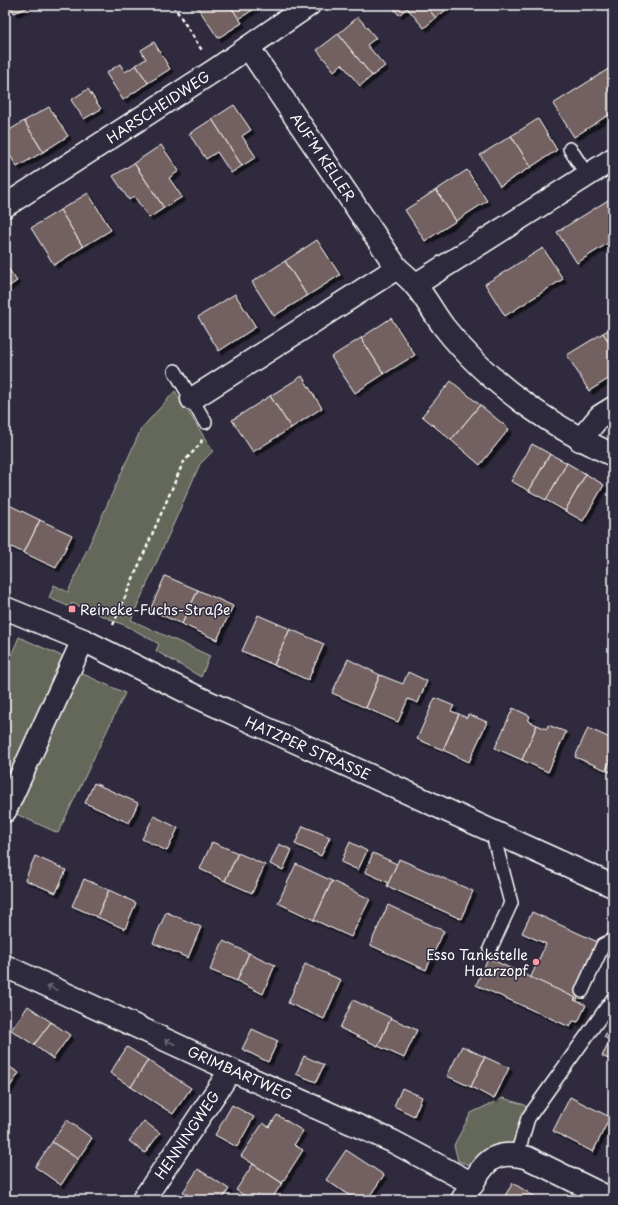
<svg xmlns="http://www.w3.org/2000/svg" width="618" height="1205" font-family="'Playpen Sans',sans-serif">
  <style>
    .green { fill: #63685a; stroke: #b1b4ac }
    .building { fill: #736060; stroke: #fff; filter: url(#shadow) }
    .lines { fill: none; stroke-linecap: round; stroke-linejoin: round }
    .service-casing { stroke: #fff; stroke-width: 16 }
    .minor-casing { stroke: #fff; stroke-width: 25 }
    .secondary-casing { stroke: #fff; stroke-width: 25 }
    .path { stroke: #fff; stroke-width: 2.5; stroke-dasharray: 4 3; stroke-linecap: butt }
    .service { stroke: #2f2a3d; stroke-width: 13 }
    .minor { stroke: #2f2a3d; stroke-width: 22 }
    .secondary { stroke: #2f2a3d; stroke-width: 22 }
    .oneway { stroke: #6d6a77 }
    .poi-dot { fill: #ff9aa2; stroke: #2f2a3d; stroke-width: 1.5 }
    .labels { text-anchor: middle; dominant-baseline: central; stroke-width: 3; stroke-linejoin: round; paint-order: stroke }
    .street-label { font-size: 14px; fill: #fff; stroke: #2f2a3d }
    .poi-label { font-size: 14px; fill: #fff; stroke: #2f2a3d; text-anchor: start }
  </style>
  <defs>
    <filter id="shadow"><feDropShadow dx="3.5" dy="3.5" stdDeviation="0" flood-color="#0009"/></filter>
  </defs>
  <rect width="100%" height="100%" fill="#2f2a3d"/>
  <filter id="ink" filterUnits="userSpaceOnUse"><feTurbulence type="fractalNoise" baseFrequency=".025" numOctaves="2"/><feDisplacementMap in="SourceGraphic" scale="8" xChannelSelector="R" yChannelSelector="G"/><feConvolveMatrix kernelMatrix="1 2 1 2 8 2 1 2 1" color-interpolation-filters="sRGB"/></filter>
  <g filter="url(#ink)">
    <g class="green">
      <polygon points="175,391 213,451 200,464 131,620 210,656 201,677 156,651 159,644 131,628 72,603 70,607 49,598 54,585 68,592 141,429"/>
      <polygon points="19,637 64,657 83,674 125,693 58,833 5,809 5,669"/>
      <polygon points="503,1098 525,1105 529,1117 517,1155 476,1167 458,1161 454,1145 471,1113"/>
    </g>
    <g class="building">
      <polygon points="5,5 28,5 29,7 14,13 11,6 5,8"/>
      <polygon points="196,5 230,5 242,23 218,38"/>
      <polygon points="230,5 260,5 239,19"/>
      <polygon points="391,5 425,5 436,18 424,28 407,8 399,15"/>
      <polygon points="425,5 444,5 447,9 436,18"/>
      <polygon points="358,17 376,38 367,45 385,66 372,76 338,34"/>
      <polygon points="338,34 372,76 360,86 342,64 334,71 317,50"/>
      <polygon points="154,42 170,69 148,83 136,65 146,59 141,50"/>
      <polygon points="120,64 125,72 136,65 148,83 123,100 106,73"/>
      <polygon points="610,68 613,72 613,112 574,137 553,104"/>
      <polygon points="88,89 101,109 84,119 71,100"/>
      <polygon points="234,105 251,130 242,136 256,157 242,166 212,119"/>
      <polygon points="49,107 68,136 43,152 24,121"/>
      <polygon points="212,119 242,166 231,173 217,152 206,159 189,134"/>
      <polygon points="538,119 557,150 531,167 511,136"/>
      <polygon points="24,121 43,152 17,167 5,147 5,133"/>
      <polygon points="511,136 531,167 500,186 480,155"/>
      <polygon points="161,145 179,171 169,178 182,197 164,208 134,163"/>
      <polygon points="134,163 164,208 149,218 134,196 129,200 113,176"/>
      <polygon points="467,170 487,201 456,221 436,190"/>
      <polygon points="436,190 456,221 425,241 405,210"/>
      <polygon points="88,193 111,230 83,247 60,210"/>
      <polygon points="613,197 613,240 577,263 557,232"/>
      <polygon points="60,210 83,247 54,265 31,228"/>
      <polygon points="317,240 340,275 307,296 285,261"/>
      <polygon points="543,248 563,279 505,316 485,284"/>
      <polygon points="285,261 307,296 274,316 252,282"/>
      <polygon points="5,264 17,281 5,289"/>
      <polygon points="235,294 256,327 219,351 198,317"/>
      <polygon points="391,318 415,355 384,374 361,338"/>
      <polygon points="613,327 613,349 603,333"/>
      <polygon points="603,333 613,349 613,376 589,391 567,355"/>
      <polygon points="361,338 384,374 355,393 331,357"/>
      <polygon points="302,376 322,408 291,428 270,396"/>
      <polygon points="451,381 480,405 451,440 422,416"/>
      <polygon points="270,396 291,428 253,452 232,420"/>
      <polygon points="480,405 509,429 480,465 451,440"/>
      <polygon points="532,444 550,454 529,491 511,481"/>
      <polygon points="550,454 567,463 546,500 529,491"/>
      <polygon points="567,463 586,474 565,511 546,500"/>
      <polygon points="586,474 604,485 583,521 565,511"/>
      <polygon points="5,503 40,520 24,553 5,544"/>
      <polygon points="40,520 72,535 56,568 24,553"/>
      <polygon points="165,576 198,590 182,624 150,610"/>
      <polygon points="198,590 233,606 217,640 182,624"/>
      <polygon points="258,615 290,629 274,665 242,651"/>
      <polygon points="290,629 324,644 308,680 274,665"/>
      <polygon points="348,659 380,675 366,708 332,693"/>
      <polygon points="408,672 427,681 418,703 408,699 398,722 366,708 380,675 403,684"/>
      <polygon points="435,698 454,706 451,711 459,714 443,750 417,739"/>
      <polygon points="513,708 530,716 528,721 537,725 522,760 495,748"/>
      <polygon points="459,714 467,718 468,714 487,722 469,762 443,750"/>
      <polygon points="537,725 547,729 548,725 566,732 548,772 522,760"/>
      <polygon points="588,728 610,738 613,731 613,755 606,770 575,757"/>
      <polygon points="613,755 613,774 606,770"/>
      <polygon points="94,783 138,803 129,823 85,803"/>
      <polygon points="154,816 178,828 167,851 142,839"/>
      <polygon points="303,826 330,837 321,856 295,844"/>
      <polygon points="212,842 238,853 225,881 200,869"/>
      <polygon points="350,842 367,851 358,870 341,862"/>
      <polygon points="279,844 292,850 283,870 270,864"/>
      <polygon points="238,853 265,865 252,893 225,881"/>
      <polygon points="373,853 397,864 389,883 365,872"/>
      <polygon points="35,856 66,870 56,893 25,880"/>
      <polygon points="399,859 473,891 461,919 387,886"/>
      <polygon points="296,864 332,881 314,920 278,903"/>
      <polygon points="84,879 109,890 97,917 72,906"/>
      <polygon points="332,881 370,899 351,937 314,920"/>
      <polygon points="109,890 136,903 125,929 97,917"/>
      <polygon points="388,905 444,931 426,970 370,945"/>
      <polygon points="166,912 201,927 188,958 153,943"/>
      <polygon points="532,912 602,944 576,1002 529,981 546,944 522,933"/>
      <polygon points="223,941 249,953 237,981 210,970"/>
      <polygon points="249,953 275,965 263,994 237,981"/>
      <polygon points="488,958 576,998 574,1000 586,1005 578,1022 573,1021 570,1027 476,985"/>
      <polygon points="305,964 341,980 324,1019 288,1003"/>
      <polygon points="353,1000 391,1018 378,1046 340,1028"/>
      <polygon points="28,1006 51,1022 34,1045 11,1030"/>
      <polygon points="391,1018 417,1030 404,1058 378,1046"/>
      <polygon points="613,1020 613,1042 604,1037"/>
      <polygon points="51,1022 70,1035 53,1059 34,1045"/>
      <polygon points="252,1029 278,1041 268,1062 242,1049"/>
      <polygon points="610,1041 613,1042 613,1061 602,1056"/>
      <polygon points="462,1046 485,1057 471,1087 447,1076"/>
      <polygon points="127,1047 148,1060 131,1087 110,1073"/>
      <polygon points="304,1056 324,1065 316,1082 296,1074"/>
      <polygon points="485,1057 509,1068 494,1099 471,1087"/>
      <polygon points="148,1060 191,1088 173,1114 131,1087"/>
      <polygon points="5,1064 19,1073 5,1094"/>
      <polygon points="402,1088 422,1097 414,1116 394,1106"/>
      <polygon points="570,1097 610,1117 593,1152 553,1131"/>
      <polygon points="232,1105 254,1117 237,1147 215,1135"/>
      <polygon points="277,1115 303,1131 294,1145 303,1150 282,1183 241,1156 263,1123 269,1127"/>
      <polygon points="67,1120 92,1138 78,1159 52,1142"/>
      <polygon points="144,1121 160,1133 145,1153 129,1141"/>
      <polygon points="52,1142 78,1159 61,1185 35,1167"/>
      <polygon points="346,1150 384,1175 367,1200 356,1200 326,1180"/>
      <polygon points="253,1164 282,1183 271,1200 251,1200 236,1190"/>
      <polygon points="198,1169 229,1189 222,1200 195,1200 183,1192"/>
      <polygon points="513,1183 540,1200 502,1200"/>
    </g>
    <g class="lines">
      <defs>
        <g id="service">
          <polyline points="570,149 587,175"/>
          <polyline points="175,371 205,422"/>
          <polyline points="490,949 511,903 492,831"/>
          <polyline points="582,991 603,945 613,940"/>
          <polyline points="517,1155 528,1118 613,999"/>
        </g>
        <g id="minor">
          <path d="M248 47 397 268C403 273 410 279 415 285 426 298 434 314 444 327 488 383 549 425 613 455"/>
          <polyline points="5,206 215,70 309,5"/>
          <polyline points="415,285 613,159"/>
          <polyline points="192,399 397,268"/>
          <polyline points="580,440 600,416 613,408"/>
          <polyline points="5,811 83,640"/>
          <polyline points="5,966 231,1070 392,1141 473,1184"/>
          <polyline points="143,1200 231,1070"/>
          <path d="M462 1200C481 1171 487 1145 528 1158L613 1200"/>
        </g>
        <polyline id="secondary" points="5,608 83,640 197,697 613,886"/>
      </defs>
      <use href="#service" class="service-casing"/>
      <use href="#minor" class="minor-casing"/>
      <use href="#secondary" class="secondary-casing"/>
      <g class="path">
        <polyline points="173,5 203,52"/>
        <polyline points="113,625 183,463 201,443 202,438"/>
      </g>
      <use href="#service" class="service"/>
      <use href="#minor" class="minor"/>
      <use href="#secondary" class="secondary"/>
    </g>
    <defs><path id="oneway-shaft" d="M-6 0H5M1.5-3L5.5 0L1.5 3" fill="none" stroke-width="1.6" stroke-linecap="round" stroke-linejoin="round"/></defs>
    <g class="oneway">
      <use href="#oneway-shaft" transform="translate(52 988) rotate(-155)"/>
      <use href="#oneway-shaft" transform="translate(170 1042) rotate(-155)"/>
    </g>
  </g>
  <g class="poi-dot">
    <rect x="68" y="605" width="8" height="8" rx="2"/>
    <circle cx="536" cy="962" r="4"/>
  </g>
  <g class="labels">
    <g class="street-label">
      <text transform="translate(158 107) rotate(-33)">HARSCHEIDWEG</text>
      <text transform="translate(323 157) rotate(56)">AUF'M KELLER</text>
      <text transform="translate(308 748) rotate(24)">HATZPER STRASSE</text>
      <text transform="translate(240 1073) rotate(24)">GRIMBARTWEG</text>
      <text transform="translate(187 1135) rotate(-56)">HENNINGWEG</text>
    </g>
    <g class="poi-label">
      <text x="80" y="609">Reineke-Fuchs-Straße</text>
      <text x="528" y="954" text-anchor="end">Esso Tankstelle<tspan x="528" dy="16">Haarzopf</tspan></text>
    </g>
  </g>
  <rect width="618" height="1205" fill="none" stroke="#2f2a3d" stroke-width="20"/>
  <rect x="10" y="10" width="598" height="1185" fill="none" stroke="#fff" stroke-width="1.5" filter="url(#ink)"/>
</svg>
